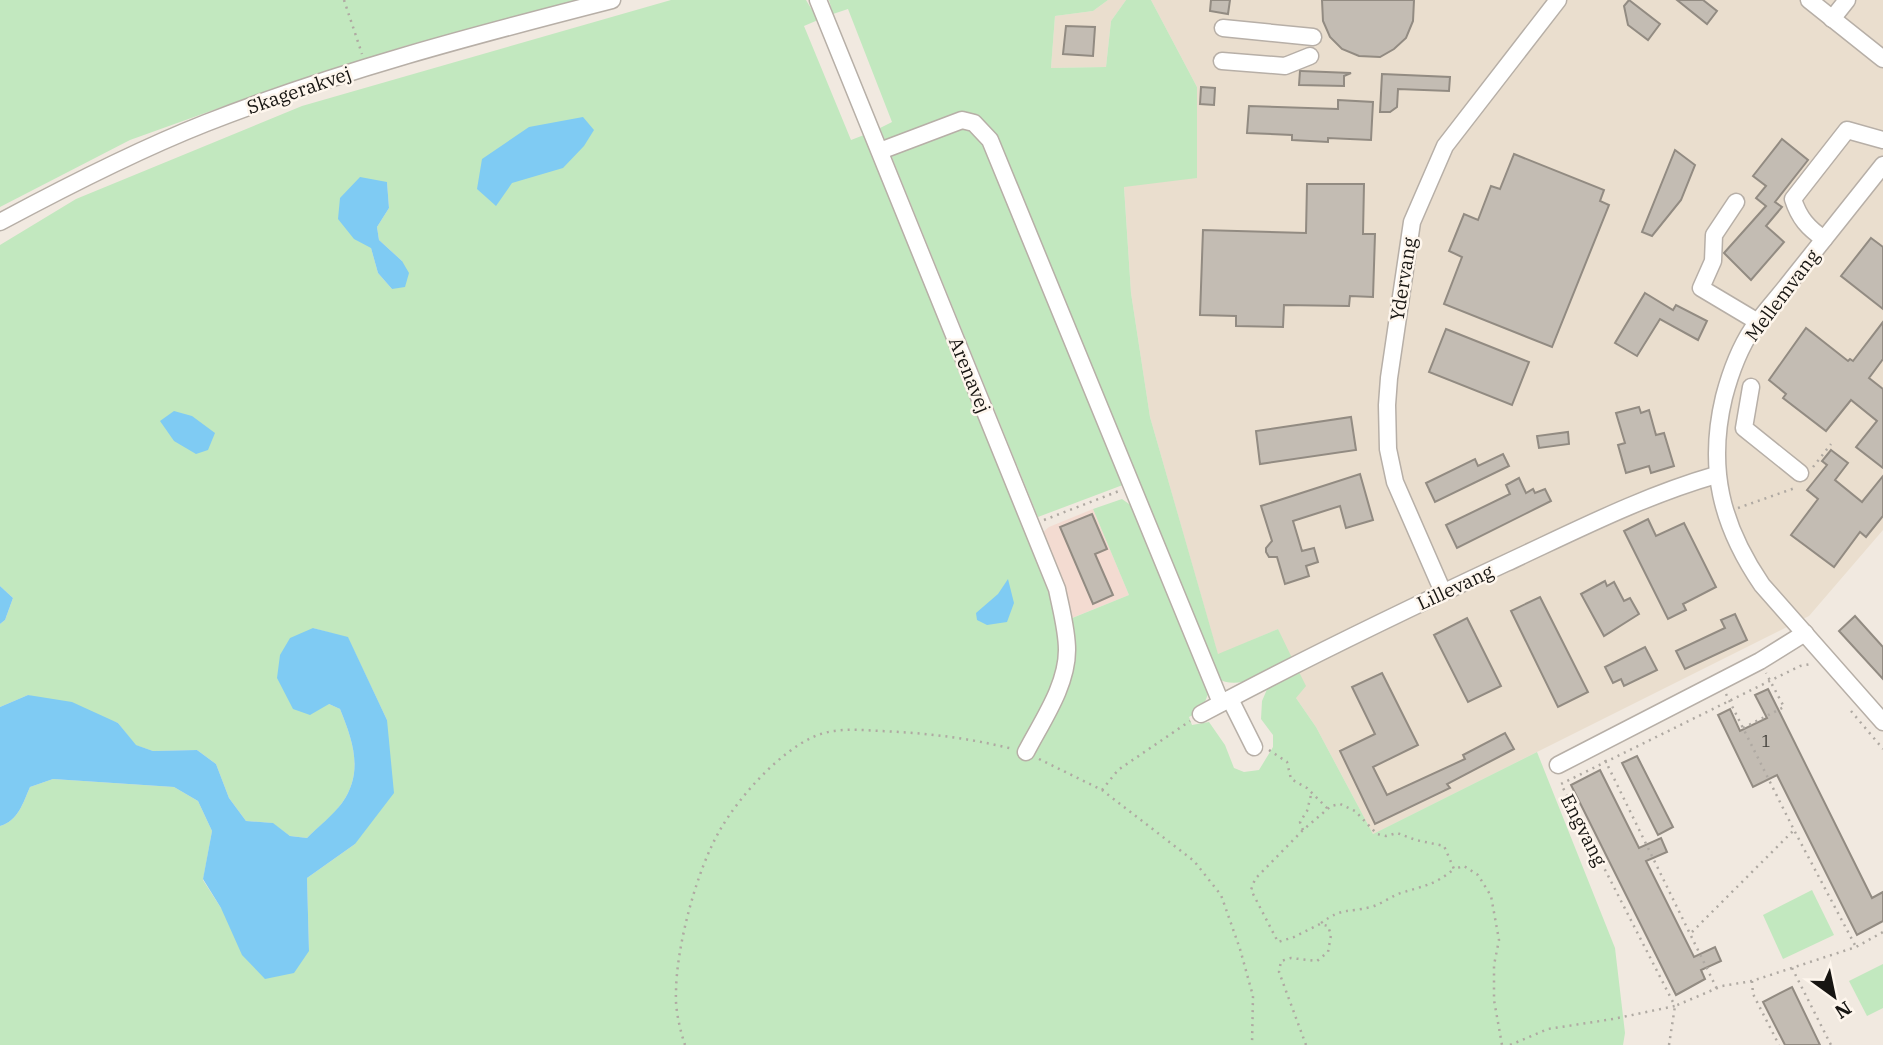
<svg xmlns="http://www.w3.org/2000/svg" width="1883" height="1045" font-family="'IBM Plex Serif',serif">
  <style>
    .commercial { fill: #f3dbd1 }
    .built { fill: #eadece }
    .green { fill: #c2e8bf; fill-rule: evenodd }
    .water { fill: #7fcbf3 }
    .building { fill: #c3bcb3; stroke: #928b82; stroke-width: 2 }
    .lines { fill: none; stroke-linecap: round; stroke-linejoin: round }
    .minor-casing { stroke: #b7afa7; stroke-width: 19 }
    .path { stroke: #afa9a2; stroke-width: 2.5; stroke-dasharray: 2 5; stroke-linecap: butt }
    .minor { stroke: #fff; stroke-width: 16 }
    .labels { text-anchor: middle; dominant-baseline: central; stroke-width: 5; stroke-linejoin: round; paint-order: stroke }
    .number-label { font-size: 16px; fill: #423f3a }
    .street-label { font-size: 19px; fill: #171512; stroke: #fef6ed }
  </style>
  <rect width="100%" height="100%" fill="#f1e9e0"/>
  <polygon class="commercial" points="1093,509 1129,595 1067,620 1040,535 1049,527"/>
  <g class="built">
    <polygon points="1108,0 1126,0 1111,21 1106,67 1051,68 1055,16 1093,11"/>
    <polygon points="1151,0 1883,0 1883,530 1809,616 1373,834 1316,727 1296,698 1278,629 1218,655 1150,417 1131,293 1124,186 1197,177 1197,87"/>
  </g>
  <g class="green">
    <polygon points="0,0 582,0 405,46 272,89 130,140 0,207"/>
    <path d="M671 0H806L818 20 804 26 851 140 864 135 1049 580 1060 623 1129 595 1093 509 1122 499 1136 509 1211 686 1202 710 1189 717 1192 725 1209 722 1225 745 1234 768 1244 772 1259 770 1273 747V735L1261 719 1262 701 1268 687 1298 670 1306 686 1296 698 1316 727 1373 834 1537 752 1615 948 1625 1033 1623 1045H0V826C18 821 23 803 30 787L53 779 174 787 198 801 212 831 203 880 221 908 309 951 307 878 355 844 387 720 348 638 313 628 329 704 340 709C353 741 364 772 342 803 333 816 318 827 307 838L290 836 272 823 246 821 229 798 216 764 197 750 153 751 135 745 118 723 28 695 0 707V624L5 620 13 598 0 586V245L76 199 302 106ZM387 182 389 208 377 227 379 240 402 261 392 289 378 273 371 248Z"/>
    <path d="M829 0H1108L1093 11 1055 16 1051 68 1106 67 1111 21 1126 0H1151L1197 87V178L1124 187 1131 293 1150 417 1218 654 1278 629 1292 658C1271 669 1240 693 1217 678L1136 480 1038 517 880 128 892 122 848 9 833 14Z"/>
    <polygon points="1812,890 1834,935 1783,959 1763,915"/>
    <polygon points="1883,964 1883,1008 1867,1016 1849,981"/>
  </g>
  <g class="water">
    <polygon points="583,117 594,130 584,146 563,168 512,183 496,206 477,189 482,159 529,127"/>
    <polygon points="360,177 387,182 389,208 377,227 379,240 402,261 409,273 405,287 392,289 378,273 371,248 354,239 338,219 340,198"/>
    <polygon points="174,411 192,416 215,433 208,450 196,454 174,441 160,421"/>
    <polygon points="1008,579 1014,603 1007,622 987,625 977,620 976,613 998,594"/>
    <polygon points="0,586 13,598 5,620 0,624"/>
    <path d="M313 628 348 637 387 720 394 793 355 844 307 878 309 951 294 973 265 979 242 955 221 908 203 879 212 831 198 801 174 787 53 779 30 787C23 803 18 821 0 826V707L28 695 72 702 118 723 136 745 153 751 197 750 216 764 229 798 246 821 273 823 290 836 307 838C318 827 333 815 342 803 364 772 353 741 340 709L329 704 310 715 293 709 277 678 280 655 290 638Z"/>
  </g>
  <g class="building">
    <polygon points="1211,0 1230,0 1228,14 1210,11"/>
    <polygon points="1322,0 1414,0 1413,21 1406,38 1394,49 1380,57 1359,56 1342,49 1330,37 1323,21"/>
    <polygon points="1629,0 1660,24 1648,40 1628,25 1624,6"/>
    <polygon points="1677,0 1703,0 1717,11 1707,24"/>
    <polygon points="1066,26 1095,27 1093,56 1063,54"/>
    <polygon points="1300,71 1301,71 1351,73 1344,76 1344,86 1299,85"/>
    <polygon points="1382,74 1450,77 1449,91 1398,89 1397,107 1390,112 1380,112"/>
    <polygon points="1201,87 1215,88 1214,105 1200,104"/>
    <polygon points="1338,100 1373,102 1371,140 1328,138 1328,142 1292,140 1292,135 1247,133 1249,106 1338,109"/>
    <polygon points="1782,139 1808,160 1775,202 1782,207 1766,226 1784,242 1751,280 1724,253 1766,206 1756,198 1766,186 1753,176"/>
    <polygon points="1675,150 1695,165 1681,200 1652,236 1642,232"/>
    <polygon points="1514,154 1604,190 1600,201 1609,205 1552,347 1444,304 1462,257 1449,251 1464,214 1478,220 1491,186 1500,189"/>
    <polygon points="1307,184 1364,184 1363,234 1375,234 1373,297 1350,296 1349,306 1284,305 1283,327 1236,326 1236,316 1200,315 1203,230 1306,233"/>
    <polygon points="1871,238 1883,247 1883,309 1841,276"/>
    <polygon points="1645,293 1673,310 1676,305 1707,321 1698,340 1660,319 1637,356 1615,343"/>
    <polygon points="1883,322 1883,359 1869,378 1883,389 1883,468 1856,447 1877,421 1851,400 1826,431 1783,398 1786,394 1769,380 1806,328 1848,361 1850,359 1853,361"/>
    <polygon points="1446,329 1529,362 1512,405 1429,372"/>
    <polygon points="1639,407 1641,413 1649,410 1656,435 1664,433 1674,466 1651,473 1649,466 1626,473 1618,445 1625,443 1616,413"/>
    <polygon points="1351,417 1356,450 1260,464 1256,431"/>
    <polygon points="1568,432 1569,444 1539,448 1537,436"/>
    <polygon points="1831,450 1848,463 1835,480 1862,502 1883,476 1883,516 1866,537 1860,532 1834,567 1791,535 1818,499 1807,490 1827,465 1822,461"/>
    <polygon points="1503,454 1509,466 1435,502 1426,483 1475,459 1478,466"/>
    <polygon points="1360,474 1373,520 1346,528 1340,506 1293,521 1302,551 1314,548 1318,562 1306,566 1309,576 1285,584 1277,557 1269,557 1266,552 1266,548 1272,541 1261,506"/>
    <polygon points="1519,478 1526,493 1533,489 1535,493 1545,489 1551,501 1457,548 1446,525 1510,494 1506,485"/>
    <polygon points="1092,514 1107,549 1095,554 1113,595 1093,604 1060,527"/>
    <polygon points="1648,519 1656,536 1684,523 1716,587 1683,604 1686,610 1668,619 1624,531"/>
    <polygon points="1605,581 1607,586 1614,582 1624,601 1630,598 1639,614 1604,636 1581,594"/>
    <polygon points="1540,597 1588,692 1558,707 1511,611"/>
    <polygon points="1735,614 1747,640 1685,669 1676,651 1725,628 1721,620"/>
    <polygon points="1855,616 1883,647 1883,679 1839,631"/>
    <polygon points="1467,618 1501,686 1468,702 1434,635"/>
    <polygon points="1645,647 1657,670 1624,686 1621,679 1613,683 1605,667"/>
    <polygon points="1382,673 1418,745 1373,767 1387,795 1465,759 1463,755 1505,733 1514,749 1447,784 1450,788 1375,824 1340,751 1375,734 1352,687"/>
    <polygon points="1768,689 1872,898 1883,892 1883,921 1857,935 1777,775 1753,787 1718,715 1730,709 1740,731 1767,718 1755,695"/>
    <polygon points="1637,756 1673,827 1658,835 1622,763"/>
    <polygon points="1600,770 1639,848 1661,838 1667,852 1646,861 1694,957 1715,947 1721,961 1701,970 1705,979 1676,995 1571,785"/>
    <polygon points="1792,987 1820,1045 1785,1045 1763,1002"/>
  </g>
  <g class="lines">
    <defs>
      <g id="minor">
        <path d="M818 0 1057 589C1061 609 1067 630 1067 650 1067 686 1042 721 1026 752"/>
        <polyline points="1809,0 1883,59"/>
        <polyline points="1832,19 1847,0"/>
        <polyline points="1223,28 1313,37"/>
        <polyline points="1222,61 1285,66 1310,56"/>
        <polyline points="880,151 962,120 974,123 990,140 1221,703"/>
        <path d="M1883 165C1853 203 1823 240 1793 278 1780 295 1765 311 1753 328 1739 349 1730 374 1724 397 1707 468 1721 525 1762 585L1883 722"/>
        <polyline points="1736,202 1714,235 1713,261 1701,288 1758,322"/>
        <path d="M0 222C67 186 135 151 206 123 338 71 475 35 612 0"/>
        <path d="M1824 239C1808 228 1799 218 1793 199L1847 130 1883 140"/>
        <polyline points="1751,387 1744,428 1800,473"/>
        <polyline points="1443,592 1395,482 1388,449 1387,405 1389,378 1412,222 1445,146 1558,0"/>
        <polyline points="1230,699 1254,747"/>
        <path d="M1201 714C1301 660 1403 611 1506 563 1575 531 1643 496 1716 475"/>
        <polyline points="1558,765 1760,661 1805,633"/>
      </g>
    </defs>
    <use href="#minor" class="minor-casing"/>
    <g class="path">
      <polyline points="344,0 362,54"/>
      <polyline points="1813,467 1831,444"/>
      <polyline points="1738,508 1795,488"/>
      <polyline points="1044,520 1119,491"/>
      <polyline points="1726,694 1794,830 1856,947"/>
      <polyline points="1851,711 1883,749"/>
      <polyline points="1743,728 1784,707 1766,673"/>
      <polyline points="1269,750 1287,762 1291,779 1307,788 1328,809"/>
      <polyline points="1039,759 1102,790 1194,861 1221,895 1240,949 1253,996 1252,1045"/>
      <polyline points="1605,760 1717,989"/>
      <polyline points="1102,790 1118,770 1190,721"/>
      <polyline points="1303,830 1300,822 1307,811 1311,795"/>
      <path d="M1321 923C1343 907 1347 913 1371 907 1382 904 1391 896 1401 893 1423 886 1435 885 1454 869"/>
      <polyline points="1692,932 1794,830"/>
      <polyline points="1792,968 1831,1045"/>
      <polyline points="1752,981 1753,994 1779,1045"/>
      <path d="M685 1045C680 1030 675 1009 676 993 676 947 697 869 720 830 739 797 778 753 813 737 835 727 858 730 881 731 927 733 969 738 1013 749"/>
      <polyline points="1306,1045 1279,972 1281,961 1291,958 1317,961 1328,952 1331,935 1328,926 1320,924 1294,937 1278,942 1251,890 1255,879 1303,830 1331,806 1340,804 1355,811 1377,834 1386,836 1397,833 1416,840 1444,846 1454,869 1464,866 1478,875 1491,896 1499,940 1494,965 1494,1000 1502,1045"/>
      <polyline points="1510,1045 1548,1029 1613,1019 1675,1006 1561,784 1800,666 1811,664"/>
      <polyline points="1669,1045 1675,1006 1722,986 1752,981 1856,947 1883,932"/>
    </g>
    <use href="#minor" class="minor"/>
  </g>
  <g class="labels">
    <g class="number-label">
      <text x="1766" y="741">1</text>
    </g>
    <g class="street-label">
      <text transform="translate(299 90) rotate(-19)">Skagerakvej</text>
      <text transform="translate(1403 279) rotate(-81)">Ydervang</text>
      <text transform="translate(1782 295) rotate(-53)">Mellemvang</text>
      <text transform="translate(970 375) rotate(68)">Arenavej</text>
      <text transform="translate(1455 587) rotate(-25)">Lillevang</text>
      <text transform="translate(1584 830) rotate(63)">Engvang</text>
    </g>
  </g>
  <g transform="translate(1834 996) rotate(147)" stroke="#fef6ed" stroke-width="5" paint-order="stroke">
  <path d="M0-5L12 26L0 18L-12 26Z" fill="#171512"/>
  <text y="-10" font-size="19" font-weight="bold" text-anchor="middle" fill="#171512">N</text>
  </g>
</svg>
